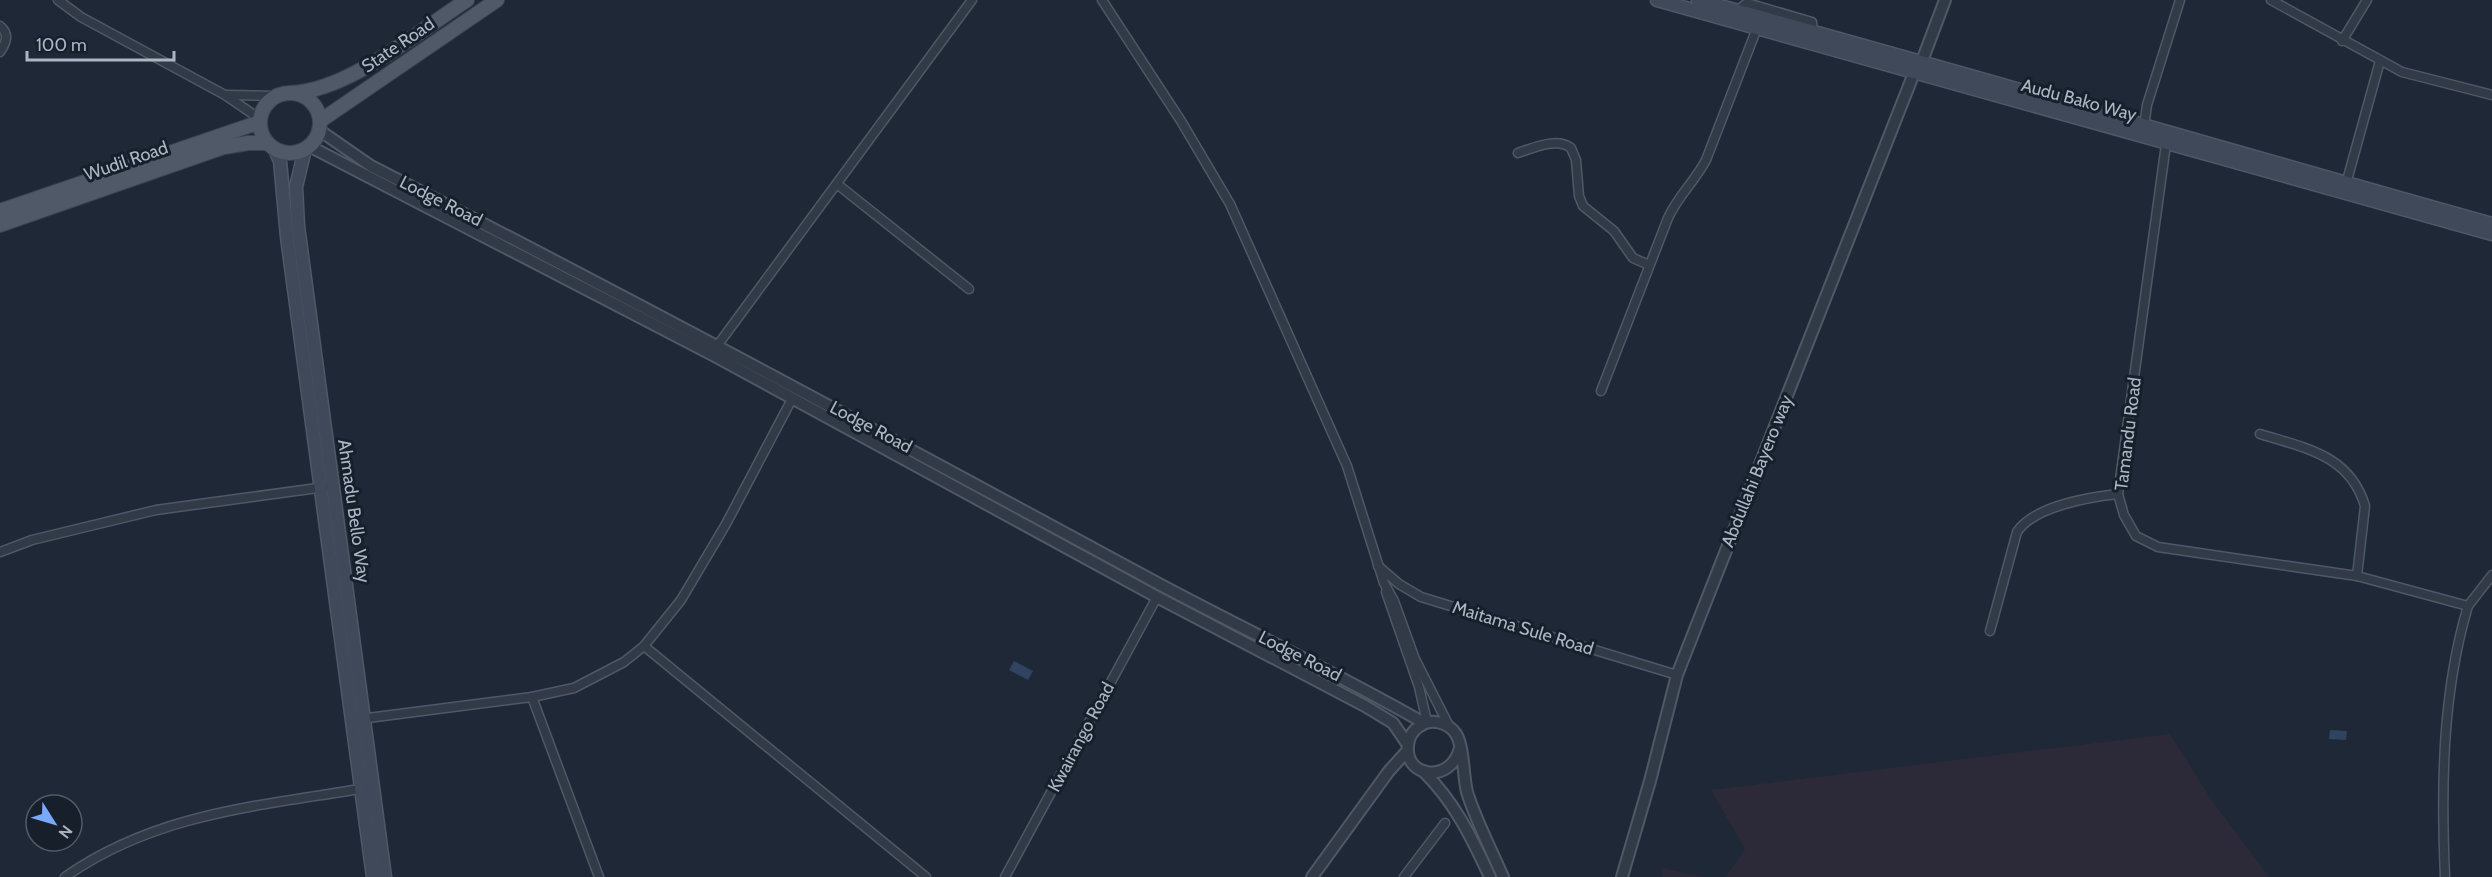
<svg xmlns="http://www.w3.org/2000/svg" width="2492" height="877" font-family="Cabin,sans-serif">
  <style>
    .medical { fill: #2c2a38 }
    .water { fill: #30435f }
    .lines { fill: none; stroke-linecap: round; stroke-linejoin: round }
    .minor-casing { stroke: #4f5866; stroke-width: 11 }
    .tertiary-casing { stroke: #4f5866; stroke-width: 14 }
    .secondary-casing { stroke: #4f5866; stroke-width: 15 }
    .primary-casing { stroke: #3b4351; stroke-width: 16 }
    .minor { stroke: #323a47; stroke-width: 8 }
    .tertiary { stroke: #323a47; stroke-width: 10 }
    .secondary { stroke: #3f495a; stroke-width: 12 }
    .primary { stroke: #4f5968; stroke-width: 14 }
    .labels { text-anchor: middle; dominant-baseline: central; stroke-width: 6; stroke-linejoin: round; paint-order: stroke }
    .street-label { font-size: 18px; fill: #abb5c5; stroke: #171f2b }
  </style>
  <rect width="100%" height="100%" fill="#1e2837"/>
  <g class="medical">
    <polygon points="2170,734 2211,799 2269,877 1725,877 1745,849 1711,790"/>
    <polygon points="1662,868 1703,877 1662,877"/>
  </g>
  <g class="water">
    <polygon points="1014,661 1033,671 1028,680 1009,670"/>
    <polygon points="2330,730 2347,731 2346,740 2329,739"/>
  </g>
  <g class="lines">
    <defs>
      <g id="minor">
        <polyline points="58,0 81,17 225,95 260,119"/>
        <polyline points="1102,0 1181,121 1230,204 1347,466 1384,583 1394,601 1415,659 1449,726"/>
        <polyline points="2271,0 2402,72 2492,95"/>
        <polyline points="1737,11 1747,3 1812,22 1813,31"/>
        <path d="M0 26C10 34 6 43 0 52"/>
        <polyline points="2342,41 2367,0"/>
        <polyline points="226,95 276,96"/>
        <polyline points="2144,127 2147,105 2180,0"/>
        <polyline points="2167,137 2118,494 2124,515 2136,536 2158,547 2357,576 2468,606 2492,575"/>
        <path d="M1518 153C1533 148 1557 137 1571 148L1576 160 1579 196 1583 206 1614 231 1633 258 1649 265"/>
        <polyline points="837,184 969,289"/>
        <polyline points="2346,184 2380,61"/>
        <polyline points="717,346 972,0"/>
        <path d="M1601 391 1668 218C1678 196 1695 181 1706 160L1757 28"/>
        <path d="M2260 434C2305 448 2350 455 2365 506L2357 576"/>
        <polyline points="0,552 32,540 156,510 325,487"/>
        <polyline points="1378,566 1399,584 1421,597 1677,675"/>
        <polyline points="1386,592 1419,687 1427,722"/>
        <path d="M1990 631 2017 532C2034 506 2090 497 2118 494"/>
        <polyline points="644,646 926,877"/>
        <polyline points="532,697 599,877"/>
        <polyline points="360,719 532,697 574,688 624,662 644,646 681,600 726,524 792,399"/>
        <path d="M65 877C156 813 259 806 366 788"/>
        <polyline points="1005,877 1157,597"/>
        <polyline points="1404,877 1445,823"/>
        <path d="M2445 877C2441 787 2442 693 2468 606"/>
      </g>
      <g id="tertiary">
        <polyline points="1922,61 1945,0"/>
        <path d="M319 130 371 166C636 301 897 442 1159 584 1247 631 1337 673 1424 723"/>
        <polyline points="309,146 711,354 1157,597 1365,706 1393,723 1408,745"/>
        <path d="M1460 748C1451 784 1404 778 1408 745 1409 737 1413 730 1420 726 1431 718 1448 722 1456 734 1464 747 1463 776 1467 792 1476 821 1491 849 1503 877"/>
        <path d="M1423 771C1454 801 1472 838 1490 877"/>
        <polyline points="1312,877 1389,771 1408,750"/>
        <polyline points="1622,877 1650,781 1677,675 1914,73"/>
      </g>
      <g id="secondary">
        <polyline points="1657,0 2492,234"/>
        <path d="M1698 0C1963 72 2227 150 2492 224"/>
        <polyline points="305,149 296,187 298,226 385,877"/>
        <polyline points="275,150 280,161 287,237 373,877"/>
      </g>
      <g id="primary">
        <path d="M291 93C348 91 419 31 467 0"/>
        <circle cx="290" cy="123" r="30"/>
        <polyline points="320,121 497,0"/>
        <polyline points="0,211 260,122"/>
        <polyline points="0,225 224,147 248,143 267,143"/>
      </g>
    </defs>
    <use href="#minor" class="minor-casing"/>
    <use href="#tertiary" class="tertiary-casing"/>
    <use href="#secondary" class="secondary-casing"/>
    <use href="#primary" class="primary-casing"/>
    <use href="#minor" class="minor"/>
    <use href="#tertiary" class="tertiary"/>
    <use href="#secondary" class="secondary"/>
    <use href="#primary" class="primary"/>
  </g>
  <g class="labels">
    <g class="street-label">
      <text transform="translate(398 45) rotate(-34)">State Road</text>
      <text transform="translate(2079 100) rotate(15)">Audu Bako Way</text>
      <text transform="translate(126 161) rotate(-19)">Wudil Road</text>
      <text transform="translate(441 201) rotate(27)">Lodge Road</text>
      <text transform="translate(871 427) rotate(28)">Lodge Road</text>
      <text transform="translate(2128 434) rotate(-83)">Tamandu Road</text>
      <text transform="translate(1757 471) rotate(-68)">Abdullahi Bayero way</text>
      <text transform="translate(354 511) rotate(82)">Ahmadu Bello Way</text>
      <text transform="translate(1523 628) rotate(17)">Maitama Sule Road</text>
      <text transform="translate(1300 656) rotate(27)">Lodge Road</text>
      <text transform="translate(1081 737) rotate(-62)">Kwairango Road</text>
    </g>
  </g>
  <g transform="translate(54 823) rotate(127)"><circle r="28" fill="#171f2b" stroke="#525b69" stroke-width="1.5"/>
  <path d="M0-4.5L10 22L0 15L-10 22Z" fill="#78a9fd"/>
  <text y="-9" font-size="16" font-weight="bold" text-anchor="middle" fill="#abb5c5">N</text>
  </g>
  <path d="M27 51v9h147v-9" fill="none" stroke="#abb5c5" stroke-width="3"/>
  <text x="36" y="51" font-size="18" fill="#abb5c5" stroke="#171f2b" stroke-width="4.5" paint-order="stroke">100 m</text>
</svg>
